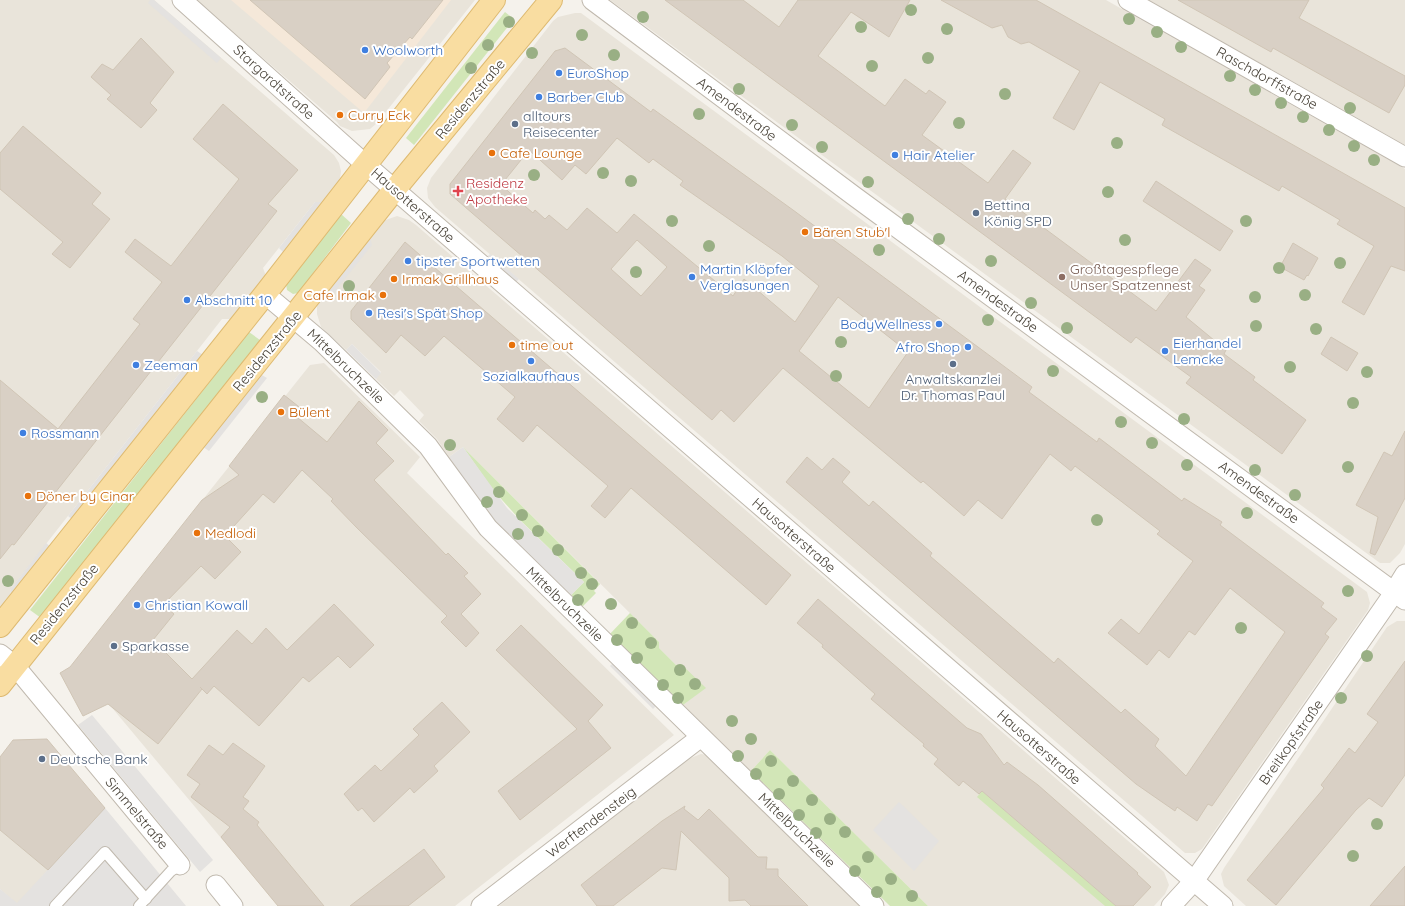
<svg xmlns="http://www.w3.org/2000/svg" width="1405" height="906" font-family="Quicksand,sans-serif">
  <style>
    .residential { fill: #e9e4da }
    .commercial { fill: #f5e8d9 }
    .green { fill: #d2e6b7 }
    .parking { fill: #e4e2e0 }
    .building { fill: #d9d0c5; stroke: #d0c5b5; fill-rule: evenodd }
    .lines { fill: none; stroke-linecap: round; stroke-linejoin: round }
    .service-casing { stroke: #c0b9ae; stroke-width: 12 }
    .minor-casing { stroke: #c0b9ae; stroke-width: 21 }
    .primary-casing { stroke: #deba71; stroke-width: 24 }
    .service { stroke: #fff; stroke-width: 10 }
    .minor { stroke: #fff; stroke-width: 19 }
    .primary { stroke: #f9dda1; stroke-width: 22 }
    .tree { fill: #99af84 }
    .shop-dot { fill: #3f7fe0; stroke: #fff; stroke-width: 1.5 }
    .food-dot { fill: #e8710a; stroke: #fff; stroke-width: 1.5 }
    .service-dot { fill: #5c6f8a; stroke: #fff; stroke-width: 1.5 }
    .health-dot { fill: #e0444e; stroke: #fff; stroke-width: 1.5 }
    .education-dot { fill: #8d6e63; stroke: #fff; stroke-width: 1.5 }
    .labels { text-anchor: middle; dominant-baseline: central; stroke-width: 4; stroke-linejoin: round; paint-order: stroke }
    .shop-label { font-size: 14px; fill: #366cbe; stroke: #fff; text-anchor: start }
    .street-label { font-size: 14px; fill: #494339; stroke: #fff }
    .food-label { font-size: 14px; fill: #c56008; stroke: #fff; text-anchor: start }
    .service-label { font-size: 14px; fill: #4e5e75; stroke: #fff; text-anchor: start }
    .health-label { font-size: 14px; fill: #be3a42; stroke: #fff; text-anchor: start }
    .education-label { font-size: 14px; fill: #785e54; stroke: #fff; text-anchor: start }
  </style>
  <rect width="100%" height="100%" fill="#f5f2ec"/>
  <g class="residential">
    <polygon points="0,0 154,0 334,155 339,163 341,171 340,178 336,186 324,202 315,202 263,268 266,276 232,319 222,319 10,590 12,599 0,614"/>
    <polygon points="196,0 475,0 377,123 370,129 352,131 340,126 337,122"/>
    <polygon points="610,0 1106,0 1405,169 1405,544 1400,553 1390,563 1380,563"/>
    <polygon points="1149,0 1405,0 1405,145"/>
    <polygon points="575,13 581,13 1367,592 1370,603 1368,610 1202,849 1195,853 1185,853 435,207 428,198 427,188 431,178 553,21 558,17"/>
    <polygon points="397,216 409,220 416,225 1164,872 1169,885 1165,894 1154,906 928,906 770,750 751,771 683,705 705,688 676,665 659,648 659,642 463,447 449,457 437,439 419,421 424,415 400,390 394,396 376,379 381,372 352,344 346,350 321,327 317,314 317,305 320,298 380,222"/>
    <polygon points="324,363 420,457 407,473 674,735 455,906 278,906 108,703 196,508 310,365"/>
    <polygon points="1397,621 1405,621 1405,906 1246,906 1224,886 1221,874 1224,868 1387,627"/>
    <polygon points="701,754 707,755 863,906 499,906 688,759"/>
    <polygon points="0,830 48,870 17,904 0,889"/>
  </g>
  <polygon class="commercial" points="231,0 451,0 364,113"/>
  <g class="green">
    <polygon points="505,12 514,19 414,145 406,138"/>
    <polygon points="341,214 351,223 298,293 293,294 287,290 286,284"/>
    <polygon points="249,332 260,340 41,618 30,610"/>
    <polygon points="463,447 600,584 594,591 596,593 583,606 575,610 570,606 573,597 571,595 584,582 522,522 493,490"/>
    <polygon points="630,613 659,642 659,648 676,665 681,664 706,688 683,705 609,635"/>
    <polygon points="770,750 928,906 890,906 751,771"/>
    <polygon points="982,791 1116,906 1105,906 977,797"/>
  </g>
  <g class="parking">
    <polygon points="150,0 154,0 221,58 217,63 148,3"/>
    <polygon points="315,202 324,202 284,253 279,248"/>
    <polygon points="370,237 372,245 331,296 322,296"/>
    <polygon points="490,254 519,279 514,284 485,259"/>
    <polygon points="352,344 381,373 376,379 346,350"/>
    <polygon points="197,351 203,355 73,520 68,516"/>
    <polygon points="260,374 267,378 209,451 203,447"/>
    <polygon points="463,447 507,508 584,582 571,595 494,522 477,499 449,457"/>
    <polygon points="46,543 52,548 12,599 10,590"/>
    <polygon points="616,660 659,703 653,709 610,666"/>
    <polygon points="92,715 213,860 200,872 78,725"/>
    <polygon points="899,802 939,841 914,871 873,830"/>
    <polygon points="105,808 186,906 0,906 0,889 17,903"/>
  </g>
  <g class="building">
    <polygon points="250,0 443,0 412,39 410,37 387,63 390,67 365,99"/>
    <polygon points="665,0 743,0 779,27 798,0 910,0 889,37 851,12 818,56 885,106 905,79 926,94 929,90 946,102 922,135 988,183 1013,150 1031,163 1005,199 1156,311 1195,259 1211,270 1199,286 1205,290 1186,317 1226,350 1224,354 1255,377 1253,380 1306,420 1282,454 1186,383 1191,377 1136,337 1131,343"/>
    <polygon points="941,0 1036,0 1405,208 1405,271 1391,266 1364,315 1342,302 1374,246 1337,224 1340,220 1282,186 1279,191 1162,125 1165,119 1100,82 1074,130 1053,118 1080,71 1029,42 1021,44 1008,37 1002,25 992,28"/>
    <polygon points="1178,0 1309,0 1299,18 1405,76 1405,85 1389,113 1273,48 1271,52"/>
    <polygon points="141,38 174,72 150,103 157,110 141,128 107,99 111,95 91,77 102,64 113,70"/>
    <path d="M565 48 651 112 653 109 793 210 1032 387 1029 392 1097 442 1099 438 1182 501 1184 498 1222 522 1220 525 1324 603 1321 607 1337 619 1325 634 1329 637 1212 806 1208 804 1197 821 1177 807 1175 811 1136 784 786 482 807 457 822 470 833 458 850 472 842 482 869 506 873 501 932 553 930 556 1054 663 1058 658 1121 713 1125 709 1159 739 1155 746 1186 776 1285 632 1230 588 1195 635 1189 631 1169 658 1159 650 1147 665 1108 633 1121 619 1139 634 1193 561 1157 534 1160 531 1075 466 1071 471 1050 454 1002 519 978 500 964 516 923 481 921 483 783 368 734 422 721 410 712 420 450 194V184L555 51ZM617 138 649 163 653 159 683 181 680 185 782 256 819 286 795 322 744 279 733 296 634 214 617 233 587 208 567 230 549 215 545 219 535 210 533 213 501 185 529 150 562 180 575 165 586 174ZM637 240 667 267 641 296 611 269ZM838 297 908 352 869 408 799 351Z"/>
    <polygon points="223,104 298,170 268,204 277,211 14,545 12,544 0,559 0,380 58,429 140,324 133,319 162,282 125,252 135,239 171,266 239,179 193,139"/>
    <polygon points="23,126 101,193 92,204 110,219 70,268 52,254 63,242 0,189 0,153"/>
    <polygon points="1156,181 1233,231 1220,251 1143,201"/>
    <polygon points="405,242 791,575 766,605 631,488 605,518 591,506 608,486 537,425 523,442 497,419 515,397 444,336 425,356 401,335 386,353 351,319 351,311"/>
    <polygon points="1293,243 1318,258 1308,276 1307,275 1304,280 1280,267"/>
    <polygon points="1331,337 1358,353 1347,371 1321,354"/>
    <polygon points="284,395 303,410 297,417 327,442 359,401 388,430 376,443 394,461 374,480 446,555 448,553 468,573 464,576 481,594 461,614 479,633 466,647 441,622 447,616 357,528 331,501 333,499 302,470 274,503 263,494 225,536 241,552 215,579 201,566 163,605 174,614 153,640 192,679 237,630 252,644 266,628 287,650 334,604 374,645 350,668 338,656 309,682 303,677 259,726 214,686 207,694 200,687 202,689 158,744 108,704 83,716 60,673 70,667 202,500 239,475 229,466"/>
    <polygon points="1405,431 1405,498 1375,555 1370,553 1378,517 1356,505 1384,452 1392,456"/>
    <polygon points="818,599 967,728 981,734 1004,765 1007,762 1038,785 1138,873 1137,874 1151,887 1133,906 1116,906 982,791 979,794 963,781 959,786 934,764 938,759 923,746 924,744 871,699 875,694 822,647 823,645 797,623"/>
    <polygon points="521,625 603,705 588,721 611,748 520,820 498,791 577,729 496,650"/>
    <polygon points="1405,661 1405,775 1382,807 1369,798 1356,810 1276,905 1247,880 1324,788 1321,785 1349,748 1355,753 1378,722 1367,714"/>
    <polygon points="442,702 470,732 434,766 438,771 414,793 410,788 374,822 362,808 358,811 344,794 375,765 381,771 419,735 413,729"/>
    <polygon points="47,739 105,808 48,870 0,830 0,757 13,740"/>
    <polygon points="233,743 265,766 243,797 249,801 243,809 259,822 257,825 324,906 278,906 221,837 230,827 191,797 200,784 187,775 209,745 223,755"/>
    <polygon points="685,806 684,809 698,820 709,809 758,857 767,857 766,869 778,869 778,876 808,906 751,906 745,900 729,901 729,878 681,831 676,870 662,868 613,906 597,906 581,885 662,821"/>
    <polygon points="424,849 445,877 408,906 350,906"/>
    <polygon points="1405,866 1405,906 1370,906"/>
  </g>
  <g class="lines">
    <defs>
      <g id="service">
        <polyline points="55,906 105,852 146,899"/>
        <polyline points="139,906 171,871 180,865"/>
      </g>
      <g id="minor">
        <polyline points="182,0 365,164 1223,906"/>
        <polyline points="592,0 854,196 1405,600"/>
        <polyline points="1128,0 1405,157"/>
        <polyline points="265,294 322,342 428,446 488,528 874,906"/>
        <polyline points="0,654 15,666 180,865"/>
        <polyline points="216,885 233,906"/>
        <polyline points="481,906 701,737"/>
        <polyline points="1171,906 1194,881 1389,600 1405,574"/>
      </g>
      <g id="primary">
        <polyline points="0,626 265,294 494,0"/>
        <polyline points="0,685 395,189 551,0"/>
      </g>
    </defs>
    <use href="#service" class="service-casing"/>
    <use href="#minor" class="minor-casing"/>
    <use href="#primary" class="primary-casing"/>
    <use href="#service" class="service"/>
    <use href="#minor" class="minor"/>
    <use href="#primary" class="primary"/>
  </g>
  <g class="tree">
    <circle cx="911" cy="10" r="6"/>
    <circle cx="643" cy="17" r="6"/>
    <circle cx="1129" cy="19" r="6"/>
    <circle cx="509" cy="22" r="6"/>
    <circle cx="861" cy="27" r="6"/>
    <circle cx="947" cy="29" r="6"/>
    <circle cx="1157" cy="32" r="6"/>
    <circle cx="582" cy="35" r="6"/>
    <circle cx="488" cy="45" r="6"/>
    <circle cx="1181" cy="47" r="6"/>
    <circle cx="532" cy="53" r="6"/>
    <circle cx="614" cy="55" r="6"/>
    <circle cx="928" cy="58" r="6"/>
    <circle cx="872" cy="66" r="6"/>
    <circle cx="471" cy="68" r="6"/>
    <circle cx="1230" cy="76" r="6"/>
    <circle cx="739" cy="89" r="6"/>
    <circle cx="1255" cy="90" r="6"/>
    <circle cx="1005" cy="94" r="6"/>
    <circle cx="1281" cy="103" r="6"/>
    <circle cx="1350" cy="108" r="6"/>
    <circle cx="699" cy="114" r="6"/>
    <circle cx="1303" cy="117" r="6"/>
    <circle cx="959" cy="123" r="6"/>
    <circle cx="792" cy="125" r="6"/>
    <circle cx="1329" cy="130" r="6"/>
    <circle cx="1117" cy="143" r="6"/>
    <circle cx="1354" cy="146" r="6"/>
    <circle cx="822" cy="147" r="6"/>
    <circle cx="1374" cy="160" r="6"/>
    <circle cx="603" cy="173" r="6"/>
    <circle cx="534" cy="175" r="6"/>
    <circle cx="631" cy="181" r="6"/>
    <circle cx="868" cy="182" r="6"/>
    <circle cx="1108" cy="192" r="6"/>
    <circle cx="908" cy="219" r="6"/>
    <circle cx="672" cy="221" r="6"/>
    <circle cx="1246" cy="221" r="6"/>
    <circle cx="939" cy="239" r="6"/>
    <circle cx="1125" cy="240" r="6"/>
    <circle cx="709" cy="246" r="6"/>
    <circle cx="879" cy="250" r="6"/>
    <circle cx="991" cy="261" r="6"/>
    <circle cx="1340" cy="263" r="6"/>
    <circle cx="1279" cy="268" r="6"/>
    <circle cx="636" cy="272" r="6"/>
    <circle cx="349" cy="286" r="6"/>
    <circle cx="1305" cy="295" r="6"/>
    <circle cx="1255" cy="297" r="6"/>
    <circle cx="1031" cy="303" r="6"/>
    <circle cx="988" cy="320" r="6"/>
    <circle cx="1256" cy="326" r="6"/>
    <circle cx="1067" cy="328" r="6"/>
    <circle cx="1316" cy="329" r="6"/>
    <circle cx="841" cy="342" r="6"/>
    <circle cx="1290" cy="367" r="6"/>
    <circle cx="1053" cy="371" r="6"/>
    <circle cx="1367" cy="372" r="6"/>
    <circle cx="836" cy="376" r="6"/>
    <circle cx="262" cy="397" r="6"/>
    <circle cx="1353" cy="403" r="6"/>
    <circle cx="1184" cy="419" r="6"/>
    <circle cx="1121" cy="422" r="6"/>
    <circle cx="1152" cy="443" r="6"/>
    <circle cx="450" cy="445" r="6"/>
    <circle cx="1187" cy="465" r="6"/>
    <circle cx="1348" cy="467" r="6"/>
    <circle cx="1255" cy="470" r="6"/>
    <circle cx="499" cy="492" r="6"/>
    <circle cx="1295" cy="495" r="6"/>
    <circle cx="487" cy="502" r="6"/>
    <circle cx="1247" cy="513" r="6"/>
    <circle cx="522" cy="515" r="6"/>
    <circle cx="1097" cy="520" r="6"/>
    <circle cx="538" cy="531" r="6"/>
    <circle cx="518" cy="534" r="6"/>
    <circle cx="558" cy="550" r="6"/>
    <circle cx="581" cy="573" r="6"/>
    <circle cx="8" cy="581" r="6"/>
    <circle cx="592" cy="584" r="6"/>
    <circle cx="1348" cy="591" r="6"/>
    <circle cx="578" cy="600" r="6"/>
    <circle cx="611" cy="604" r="6"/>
    <circle cx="632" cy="623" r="6"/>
    <circle cx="1241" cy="628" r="6"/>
    <circle cx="617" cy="640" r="6"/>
    <circle cx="651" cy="643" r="6"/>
    <circle cx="1367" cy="656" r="6"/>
    <circle cx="637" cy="658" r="6"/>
    <circle cx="680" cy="670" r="6"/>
    <circle cx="695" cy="684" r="6"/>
    <circle cx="663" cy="685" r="6"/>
    <circle cx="678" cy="698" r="6"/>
    <circle cx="1341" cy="698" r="6"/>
    <circle cx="732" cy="721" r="6"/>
    <circle cx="751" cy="739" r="6"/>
    <circle cx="738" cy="756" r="6"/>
    <circle cx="771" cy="761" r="6"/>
    <circle cx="756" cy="774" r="6"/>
    <circle cx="793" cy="781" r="6"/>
    <circle cx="779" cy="794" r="6"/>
    <circle cx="812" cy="800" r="6"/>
    <circle cx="799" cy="815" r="6"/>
    <circle cx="830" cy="819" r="6"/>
    <circle cx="1377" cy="824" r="6"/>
    <circle cx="845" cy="832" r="6"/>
    <circle cx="816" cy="833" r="6"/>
    <circle cx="1353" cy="856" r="6"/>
    <circle cx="868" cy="857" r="6"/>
    <circle cx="855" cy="871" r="6"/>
    <circle cx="891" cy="879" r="6"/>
    <circle cx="877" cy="892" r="6"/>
    <circle cx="912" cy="896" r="6"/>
  </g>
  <g class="shop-dot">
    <circle cx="365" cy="50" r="4"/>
    <circle cx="559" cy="73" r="4"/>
    <circle cx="539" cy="97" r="4"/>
    <circle cx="895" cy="155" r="4"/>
    <circle cx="408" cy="261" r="4"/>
    <circle cx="692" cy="277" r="4"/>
    <circle cx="187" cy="300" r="4"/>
    <circle cx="369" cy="313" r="4"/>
    <circle cx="939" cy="324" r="4"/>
    <circle cx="968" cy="347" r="4"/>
    <circle cx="1165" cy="351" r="4"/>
    <circle cx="531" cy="361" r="4"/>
    <circle cx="136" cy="365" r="4"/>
    <circle cx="23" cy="433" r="4"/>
    <circle cx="137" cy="605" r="4"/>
  </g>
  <g class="food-dot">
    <circle cx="340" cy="115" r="4"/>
    <circle cx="492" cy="153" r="4"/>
    <circle cx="805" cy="232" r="4"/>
    <circle cx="394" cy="279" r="4"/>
    <circle cx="383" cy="295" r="4"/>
    <circle cx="512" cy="345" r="4"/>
    <circle cx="281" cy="412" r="4"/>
    <circle cx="28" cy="496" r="4"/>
    <circle cx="197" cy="533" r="4"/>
  </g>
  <g class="service-dot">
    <circle cx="515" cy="124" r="4"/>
    <circle cx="976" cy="213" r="4"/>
    <circle cx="953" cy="364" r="4"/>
    <circle cx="114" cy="646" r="4"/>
    <circle cx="42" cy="759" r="4"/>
  </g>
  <path class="health-dot" d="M456 185h4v4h4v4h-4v4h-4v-4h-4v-4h4z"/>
  <circle class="education-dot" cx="1062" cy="277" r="4"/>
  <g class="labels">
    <g class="shop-label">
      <text x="373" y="50">Woolworth</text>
      <text x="567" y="73">EuroShop</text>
      <text x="547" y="97">Barber Club</text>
      <text x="903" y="155">Hair Atelier</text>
      <text x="416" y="261">tipster Sportwetten</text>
      <text x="700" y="269">Martin Klöpfer<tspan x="700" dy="16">Verglasungen</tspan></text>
      <text x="195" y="300">Abschnitt 10</text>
      <text x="377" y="313">Resi's Spät Shop</text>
      <text x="931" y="324" text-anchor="end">BodyWellness</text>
      <text x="1173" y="343">Eierhandel<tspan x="1173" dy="16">Lemcke</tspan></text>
      <text x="960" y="347" text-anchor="end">Afro Shop</text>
      <text x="144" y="365">Zeeman</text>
      <text x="531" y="376" text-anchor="middle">Sozialkaufhaus</text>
      <text x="31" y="433">Rossmann</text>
      <text x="145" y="605">Christian Kowall</text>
    </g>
    <g class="street-label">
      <text transform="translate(1267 78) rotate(29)">Raschdorffstraße</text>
      <text transform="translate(274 82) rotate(42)">Stargardtstraße</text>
      <text transform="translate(470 99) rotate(-50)">Residenzstraße</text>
      <text transform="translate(737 109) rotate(37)">Amendestraße</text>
      <text transform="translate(413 205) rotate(41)">Hausotterstraße</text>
      <text transform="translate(998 301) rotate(36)">Amendestraße</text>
      <text transform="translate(267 351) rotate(-51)">Residenzstraße</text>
      <text transform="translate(346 366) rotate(44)">Mittelbruchzeile</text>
      <text transform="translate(1259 492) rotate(36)">Amendestraße</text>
      <text transform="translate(794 535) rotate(41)">Hausotterstraße</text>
      <text transform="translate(64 604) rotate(-51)">Residenzstraße</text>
      <text transform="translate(565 604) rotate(44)">Mittelbruchzeile</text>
      <text transform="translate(1291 742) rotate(-55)">Breitkopfstraße</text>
      <text transform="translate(1039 747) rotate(41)">Hausotterstraße</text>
      <text transform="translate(137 813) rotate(50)">Simmelstraße</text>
      <text transform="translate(591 822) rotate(-37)">Werftendensteig</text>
      <text transform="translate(797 830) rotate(44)">Mittelbruchzeile</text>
    </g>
    <g class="food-label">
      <text x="348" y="115">Curry Eck</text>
      <text x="500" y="153">Cafe Lounge</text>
      <text x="813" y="232">Bären Stub'l</text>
      <text x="402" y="279">Irmak Grillhaus</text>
      <text x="375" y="295" text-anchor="end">Cafe Irmak</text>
      <text x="520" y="345">time out</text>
      <text x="289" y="412">Bülent</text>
      <text x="36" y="496">Döner by Cinar</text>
      <text x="205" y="533">Medlodi</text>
    </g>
    <g class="service-label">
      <text x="523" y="116">alltours<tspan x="523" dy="16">Reisecenter</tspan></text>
      <text x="984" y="205">Bettina<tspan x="984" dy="16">König SPD</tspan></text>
      <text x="953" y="379" text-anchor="middle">Anwaltskanzlei<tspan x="953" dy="16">Dr. Thomas Paul</tspan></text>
      <text x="122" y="646">Sparkasse</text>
      <text x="50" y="759">Deutsche Bank</text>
    </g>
    <g class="health-label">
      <text x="466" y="183">Residenz<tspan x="466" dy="16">Apotheke</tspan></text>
    </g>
    <g class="education-label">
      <text x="1070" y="269">Großtagespflege<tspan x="1070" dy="16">Unser Spatzennest</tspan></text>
    </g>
  </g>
</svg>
